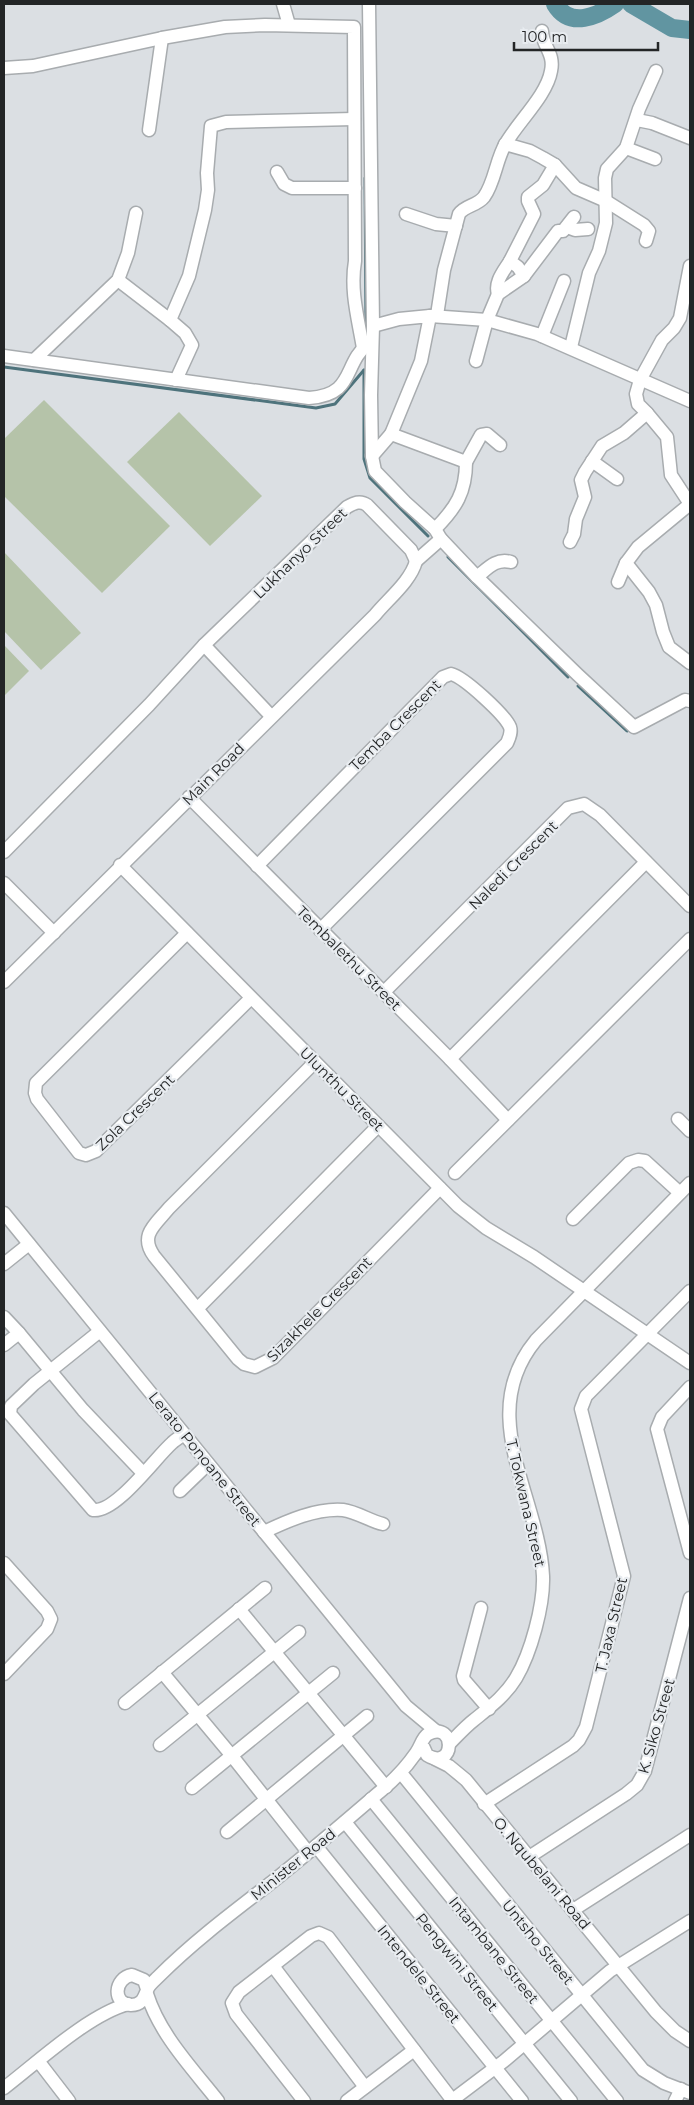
<svg xmlns="http://www.w3.org/2000/svg" width="694" height="2105" font-family="Montserrat,sans-serif">
  <style>
    .green { fill: #b5c3a9 }
    .lines { fill: none; stroke-linecap: round; stroke-linejoin: round }
    .stream { stroke: #4e737c; stroke-width: 3 }
    .river { stroke: #6195a1; stroke-width: 18 }
    .minor-casing { stroke: #a8acaf; stroke-width: 15 }
    .minor { stroke: #fff; stroke-width: 12 }
    .labels { text-anchor: middle; dominant-baseline: central; stroke-width: 4.5; stroke-linejoin: round; paint-order: stroke }
    .street-label { font-size: 15px; fill: #232526; stroke: #e8ecf0 }
  </style>
  <rect width="100%" height="100%" fill="#dbdfe3"/>
  <g class="green">
    <polygon points="44,400 170,526 102,593 4,496 4,439"/>
    <polygon points="179,412 262,496 210,546 127,462"/>
    <polygon points="4,552 81,633 41,670 4,631"/>
    <polygon points="4,645 29,671 4,696"/>
  </g>
  <g class="lines">
    <g class="stream">
      <polyline points="365,178 366,323"/>
      <polyline points="4,367 316,408 335,404 364,370"/>
      <polyline points="364,370 364,459 370,478 428,536"/>
      <polyline points="448,557 568,677"/>
      <polyline points="578,686 627,731"/>
    </g>
    <g class="river">
      <path d="M555 4C570 29 598 16 615 4"/>
      <polyline points="631,4 672,28 690,30"/>
    </g>
    <defs>
      <g id="minor">
        <polyline points="283,4 289,25"/>
        <polyline points="369,4 373,326 371,395 372,456 375,471 405,502 435,529 441,539 477,577 578,675 634,727 685,700 690,701"/>
        <path d="M4 68 33 66 162 38 225 27 265 25 354 27 355 261C350 291 358 318 363 348"/>
        <polyline points="637,120 652,123 690,138"/>
        <polyline points="149,130 162,38"/>
        <polyline points="505,144 530,151 543,158 555,165 576,188 606,201 644,225 649,231 646,241"/>
        <polyline points="626,148 655,159"/>
        <polyline points="277,172 284,184 292,188 355,188"/>
        <polyline points="406,214 436,224 456,226"/>
        <polyline points="567,227 575,230 588,229"/>
        <polyline points="524,276 518,267 510,261 534,214 528,201 528,197 543,185 555,165"/>
        <polyline points="118,280 170,320"/>
        <path d="M498 294C494 282 504 271 510 261"/>
        <path d="M437 315 444 270 459 214C465 205 477 206 484 197 495 182 496 159 506 143 518 122 547 95 551 71 555 53 542 46 542 31"/>
        <polyline points="430,316 487,320 537,334 690,401"/>
        <polyline points="373,326 399,319 430,316 421,361 391,434 466,462 481,435 487,434 500,445"/>
        <polyline points="542,336 564,281"/>
        <polyline points="571,347 589,273 599,251 606,223 605,178 607,169 626,148 639,109 656,71"/>
        <path d="M4 356 309 398C356 395 342 364 369 343"/>
        <polyline points="34,360 118,280 128,253 136,213"/>
        <polyline points="476,361 487,320 498,294 524,276 558,231 563,231 574,217"/>
        <polyline points="176,380 192,345 185,333 170,320 189,276 205,210 208,190 207,173 211,126 226,122 354,119"/>
        <polyline points="647,413 667,437 671,475 690,504 638,547 626,563 649,592 656,605 663,632 669,647 690,663"/>
        <polyline points="372,456 391,434"/>
        <polyline points="592,461 617,479"/>
        <path d="M435 529C456 508 466 492 466 462"/>
        <polyline points="570,542 574,534 576,519 585,497 581,480 585,472 602,446 624,433 647,413 638,404 636,394 640,380 662,340 674,328 680,318 690,266"/>
        <polyline points="416,561 441,539"/>
        <path d="M477 577C488 568 496 558 511 562"/>
        <polyline points="618,582 626,563"/>
        <polyline points="204,645 271,716"/>
        <polyline points="189,797 450,1059 508,1120"/>
        <path d="M4 852 149 705 204 645 347 507C354 503 360 500 367 505L411 550 416 561"/>
        <polyline points="120,865 458,1206 486,1228 534,1257 690,1363"/>
        <path d="M257 866 443 677 451 674C464 677 505 715 510 727 512 733 509 738 507 743L320 930"/>
        <polyline points="4,883 54,933"/>
        <polyline points="187,933 36,1083 35,1093 37,1099 79,1153 86,1155 96,1151 251,998"/>
        <path d="M4 982 375 615C388 599 411 581 416 561"/>
        <polyline points="384,992 568,808 584,804 600,815 690,906"/>
        <polyline points="450,1059 646,862"/>
        <path d="M315 1062 169 1208C155 1225 139 1235 154 1256L238 1359 244 1364 255 1367 273 1358 440 1188"/>
        <polyline points="678,1119 690,1131"/>
        <polyline points="455,1173 690,939"/>
        <polyline points="4,1213 406,1706 436,1731"/>
        <polyline points="573,1219 629,1163 638,1160 645,1161 680,1193"/>
        <polyline points="4,1264 29,1244"/>
        <polyline points="198,1308 378,1126"/>
        <polyline points="4,1317 19,1333 4,1345"/>
        <path d="M100 1331 34 1384 11 1406 10 1414 93 1510C116 1513 155 1458 172 1443 175 1440 180 1437 184 1434"/>
        <polyline points="19,1333 83,1410 143,1473"/>
        <polyline points="690,1387 662,1417 657,1429 690,1553"/>
        <polyline points="180,1491 208,1464"/>
        <path d="M264 1532C287 1521 316 1508 343 1510 357 1512 370 1521 383 1524"/>
        <polyline points="4,1563 47,1611 51,1619 47,1629 4,1674"/>
        <polyline points="481,1608 463,1676 464,1680 489,1709"/>
        <polyline points="239,1609 386,1787"/>
        <polyline points="162,1672 232,1756 308,1852"/>
        <polyline points="125,1703 265,1588"/>
        <path d="M449 1744C457 1736 465 1727 474 1720 490 1707 505 1696 516 1678 531 1653 544 1605 543 1576 539 1496 474 1415 536 1340L690 1183"/>
        <polyline points="160,1745 299,1632"/>
        <polyline points="435,1759 449,1766 466,1780 656,2012 675,2031 690,2041"/>
        <polyline points="401,1773 643,2070 664,2083 690,2093"/>
        <polyline points="192,1788 333,1673"/>
        <polyline points="371,1799 617,2101"/>
        <polyline points="484,1804 573,1746 579,1740 586,1727 624,1576 581,1409 586,1396 690,1291"/>
        <polyline points="345,1822 571,2101"/>
        <polyline points="227,1832 367,1716"/>
        <polyline points="316,1846 522,2101"/>
        <polyline points="529,1857 626,1794 637,1785 645,1771 690,1598"/>
        <polyline points="573,1910 690,1835"/>
        <polyline points="273,1966 365,2087"/>
        <path d="M147 1989 144 1980 132 1975C114 1978 112 2004 131 2005 143 2005 144 1997 148 1988 150 1984 155 1980 158 1977 193 1942 233 1912 272 1882 310 1852 347 1820 383 1789 396 1778 407 1766 416 1753 421 1746 422 1738 428 1734 457 1720 455 1772 427 1755L422 1744"/>
        <path d="M147 1994C160 2035 192 2068 218 2101"/>
        <polyline points="39,2062 69,2101"/>
        <path d="M4 2088C38 2062 88 2015 128 2004"/>
        <polyline points="304,2101 236,2014 232,2003 239,1992 311,1936 319,1933 328,1937 453,2101"/>
        <polyline points="347,2101 414,2050"/>
        <polyline points="451,2101 504,2061 610,1971 690,1921"/>
        <polyline points="675,2101 681,2089"/>
      </g>
    </defs>
    <use href="#minor" class="minor-casing"/>
    <use href="#minor" class="minor"/>
  </g>
  <g class="labels">
    <g class="street-label">
      <text transform="translate(300 553) rotate(-44)">Lukhanyo Street</text>
      <text transform="translate(395 725) rotate(-45)">Temba Crescent</text>
      <text transform="translate(213 774) rotate(-45)">Main Road</text>
      <text transform="translate(513 865) rotate(-45)">Naledi Crescent</text>
      <text transform="translate(349 958) rotate(45)">Tembalethu Street</text>
      <text transform="translate(342 1089) rotate(45)">Ulunthu Street</text>
      <text transform="translate(135 1112) rotate(-44)">Zola Crescent</text>
      <text transform="translate(319 1309) rotate(-45)">Sizakhele Crescent</text>
      <text transform="translate(205 1459) rotate(51)">Lerato Ponoane Street</text>
      <text transform="translate(526 1503) rotate(77)">T. Tokwana Street</text>
      <text transform="translate(611 1625) rotate(-77)">T. Jaxa Street</text>
      <text transform="translate(656 1726) rotate(-74)">K. Siko Street</text>
      <text transform="translate(293 1864) rotate(-39)">Minister Road</text>
      <text transform="translate(542 1873) rotate(50)">O. Nqubelani Road</text>
      <text transform="translate(538 1942) rotate(51)">Untsho Street</text>
      <text transform="translate(494 1950) rotate(51)">Intambane Street</text>
      <text transform="translate(457 1962) rotate(51)">Pengwini Street</text>
      <text transform="translate(419 1974) rotate(51)">Intendele Street</text>
    </g>
  </g>
  <rect width="694" height="2105" fill="none" stroke="#232526" stroke-width="10"/>
  <path d="M514 42v8h144v-8" fill="none" stroke="#232526" stroke-width="2.5"/>
  <text x="522" y="42" font-size="15" fill="#232526" stroke="#e8ecf0" stroke-width="4" paint-order="stroke">100 m</text>
</svg>
